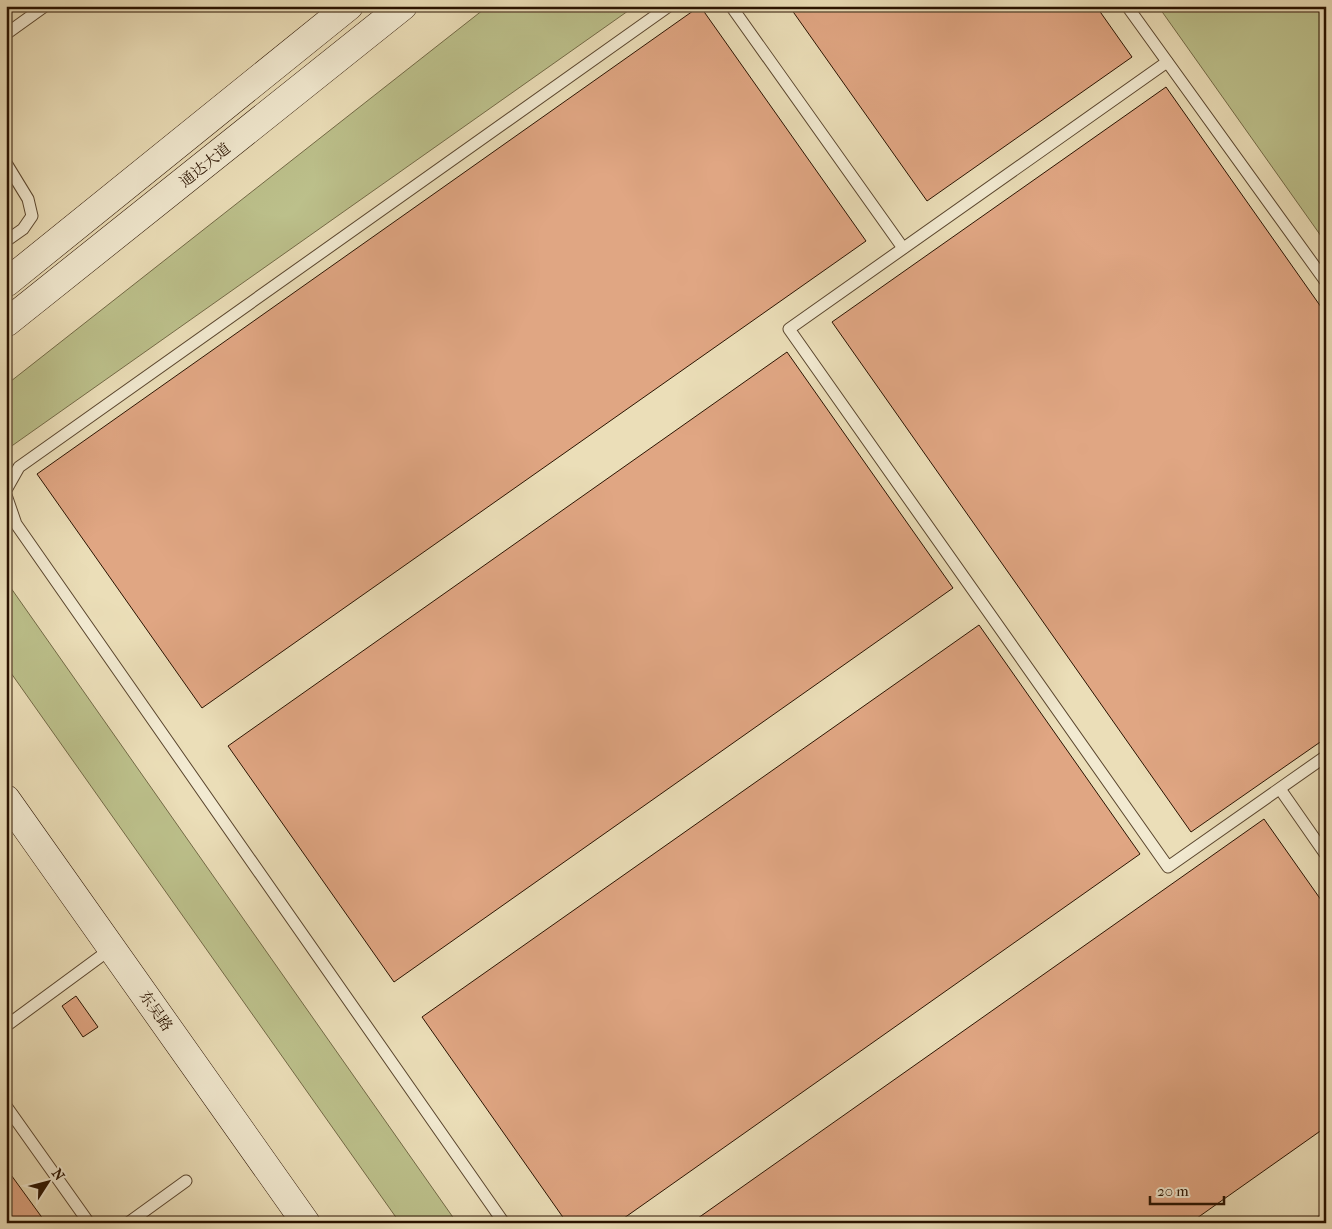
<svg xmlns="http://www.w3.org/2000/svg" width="1332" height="1229" font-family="'IM FELL French Canon','Noto Serif SC',serif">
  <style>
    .green { fill: #bcc08b; stroke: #736a46 }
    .building { fill: #e0a683; stroke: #2a1300 }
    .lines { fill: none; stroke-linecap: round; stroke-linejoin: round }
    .lane-casing { stroke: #5a462e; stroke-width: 13 }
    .secondary-casing { stroke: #2a1300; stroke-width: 29 }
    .lane { stroke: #f2ead1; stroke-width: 11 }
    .secondary { stroke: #f2ead1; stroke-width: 28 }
    .labels { text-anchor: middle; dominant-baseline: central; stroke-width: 4; stroke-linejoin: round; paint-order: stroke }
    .street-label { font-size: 15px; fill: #2a1300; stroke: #f2ead1 }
  </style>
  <rect width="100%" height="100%" fill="#ebdeb8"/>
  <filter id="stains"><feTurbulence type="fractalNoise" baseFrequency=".004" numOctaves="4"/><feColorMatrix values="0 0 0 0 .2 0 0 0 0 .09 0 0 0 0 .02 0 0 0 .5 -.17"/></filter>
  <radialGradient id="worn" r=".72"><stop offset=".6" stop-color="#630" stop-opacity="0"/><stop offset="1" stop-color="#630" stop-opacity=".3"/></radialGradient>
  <g class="green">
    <polygon points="488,6 635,6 6,450 6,385"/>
    <polygon points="1158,6 1326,6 1326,243"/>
    <polygon points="6,581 457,1223 400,1223 6,666"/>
  </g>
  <g class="building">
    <polygon points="700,6 866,241 202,708 37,474"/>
    <polygon points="789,6 1096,6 1132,57 927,201"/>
    <polygon points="1166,87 1326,314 1326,738 1191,832 832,322"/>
    <polygon points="787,352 953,588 394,982 228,746"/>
    <polygon points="979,625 1140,854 617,1223 567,1223 422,1017"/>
    <polygon points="1264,819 1326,907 1326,1127 1190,1223 691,1223"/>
    <polygon points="76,996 98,1027 83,1037 62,1006"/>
    <polygon points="6,1168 46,1223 6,1223"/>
  </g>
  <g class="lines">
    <defs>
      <g id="lane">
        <polyline points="731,6 903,248"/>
        <polyline points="1127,6 1326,282"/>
        <polyline points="6,34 45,6"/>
        <polyline points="1167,62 789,329 1168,867 1326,756"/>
        <polyline points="6,163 28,199 32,216 23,229 6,241"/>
        <polyline points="6,490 19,467 669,6"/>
        <polyline points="6,495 16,524 504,1223"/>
        <polyline points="1280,789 1326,855"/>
        <polyline points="6,1026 112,948"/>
        <polyline points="6,1106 89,1223"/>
        <polyline points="128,1223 186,1181"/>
        <polyline points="1320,1223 1326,1219"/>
      </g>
      <g id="secondary">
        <polyline points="6,283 349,6"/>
        <polyline points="6,323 403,6"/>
        <polyline points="6,799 306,1223"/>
      </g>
    </defs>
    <use href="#lane" class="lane-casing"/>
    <use href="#secondary" class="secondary-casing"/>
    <use href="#lane" class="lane"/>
    <use href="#secondary" class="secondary"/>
  </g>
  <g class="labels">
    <g class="street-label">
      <text transform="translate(205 165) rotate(-39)">通达大道</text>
      <text transform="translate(156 1011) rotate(55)">东吴路</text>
    </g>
  </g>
  <rect width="1332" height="1229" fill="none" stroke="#ebdeb8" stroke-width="25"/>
  <rect x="8" y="8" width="1317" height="1214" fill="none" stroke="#2a1300" stroke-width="2.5"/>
  <rect x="12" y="12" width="1307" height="1204" fill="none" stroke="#2a1300"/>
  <g transform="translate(48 1182) rotate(54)" stroke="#f2ead1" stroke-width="4" paint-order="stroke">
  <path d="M0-4L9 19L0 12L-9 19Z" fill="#2a1300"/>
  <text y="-8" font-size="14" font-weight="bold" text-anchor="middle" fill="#2a1300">N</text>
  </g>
  <path d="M1150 1196v8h74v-8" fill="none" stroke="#2a1300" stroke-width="2.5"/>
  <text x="1157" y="1196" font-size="15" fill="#2a1300" stroke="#f2ead1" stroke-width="4" paint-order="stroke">20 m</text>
  <rect width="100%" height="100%" filter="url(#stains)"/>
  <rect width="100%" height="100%" fill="url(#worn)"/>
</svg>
